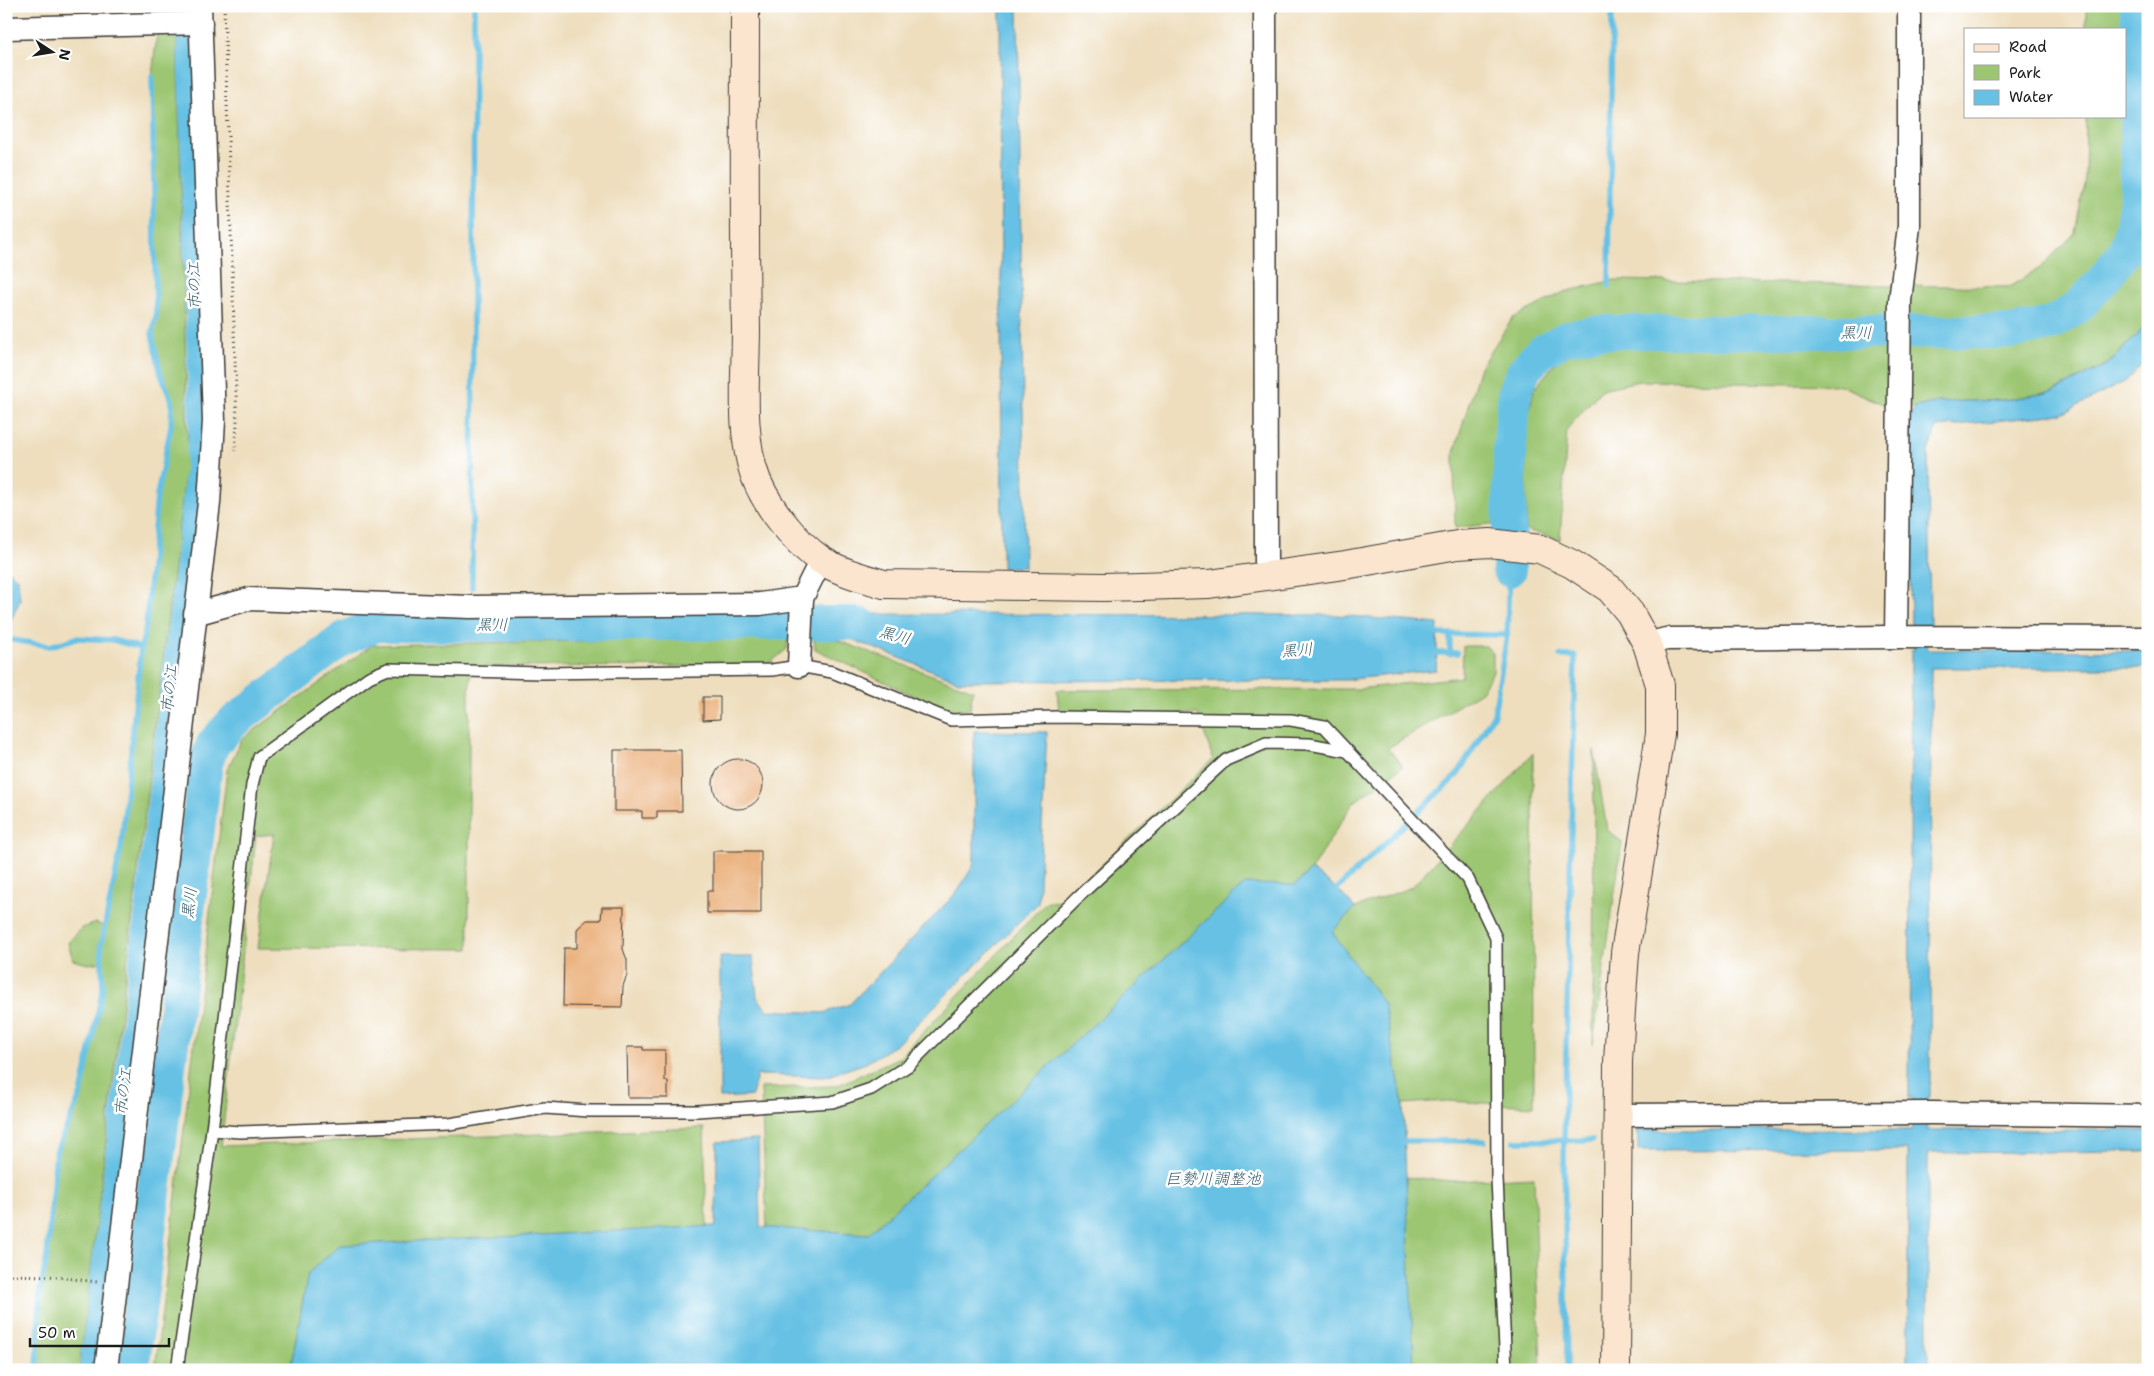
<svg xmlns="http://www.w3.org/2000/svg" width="2154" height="1376" font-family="'Shantell Sans','Klee One',sans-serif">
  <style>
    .green { fill: #9cc672; stroke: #5c7147 }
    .water { fill: #66c1e4; stroke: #416e80 }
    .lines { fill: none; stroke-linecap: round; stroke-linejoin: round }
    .stream { stroke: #66c1e4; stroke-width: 5.5 }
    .canal { stroke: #66c1e4; stroke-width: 20 }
    .river { stroke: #66c1e4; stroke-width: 34 }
    .building { fill: #ebb27f }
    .lane-casing { stroke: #3c3934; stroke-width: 14 }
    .street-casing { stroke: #3c3934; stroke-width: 25 }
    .secondary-casing { stroke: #3c3934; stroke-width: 30 }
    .path { stroke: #3c3934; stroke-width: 3; stroke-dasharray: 1 4; stroke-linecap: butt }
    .lane { stroke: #fff; stroke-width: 11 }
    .street { stroke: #fff; stroke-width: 22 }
    .secondary { stroke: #fbe5cf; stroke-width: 28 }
    .labels { text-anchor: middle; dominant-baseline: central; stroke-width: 5; stroke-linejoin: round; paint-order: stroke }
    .water-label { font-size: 16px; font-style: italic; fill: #3a5e6c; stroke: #fff }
  </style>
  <rect width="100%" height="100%" fill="#fff"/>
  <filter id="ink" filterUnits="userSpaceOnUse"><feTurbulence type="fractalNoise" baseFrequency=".02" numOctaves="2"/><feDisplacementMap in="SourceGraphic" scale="10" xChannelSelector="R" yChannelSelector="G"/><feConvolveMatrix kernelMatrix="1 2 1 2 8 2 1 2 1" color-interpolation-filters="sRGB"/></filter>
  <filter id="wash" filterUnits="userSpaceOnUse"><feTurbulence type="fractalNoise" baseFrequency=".0096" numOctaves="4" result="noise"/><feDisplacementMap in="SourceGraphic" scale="20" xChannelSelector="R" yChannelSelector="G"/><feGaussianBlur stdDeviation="1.12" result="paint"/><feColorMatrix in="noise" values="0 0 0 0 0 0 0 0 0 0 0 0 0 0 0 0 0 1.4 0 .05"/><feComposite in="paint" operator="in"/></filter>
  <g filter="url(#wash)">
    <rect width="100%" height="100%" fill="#eedebe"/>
    <g class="green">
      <polygon points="2086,6 2129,6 2128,201 2113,250 2071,300 2015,323 1592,318 1536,344 1512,379 1502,417 1498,523 1455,528 1454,453 1480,367 1513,318 1564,292 1615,280 2009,287 2040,268 2075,233 2085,178 2086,116 2125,116 2125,29 2086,29"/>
      <polygon points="157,32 177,34 188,449 79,1370 37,1370 40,1291 47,1256 56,1152 81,1094 103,988 102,962 88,964 73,960 68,943 81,928 96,923 105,927 121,848 141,648 146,626 157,495 171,426 172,401 161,375 152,334 156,316 152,76"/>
      <polygon points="2148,204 2148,323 2108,364 2053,392 2005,400 1939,402 1915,407 1890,407 1840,385 1639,381 1602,389 1567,429 1560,540 1526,530 1526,428 1534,389 1561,356 1608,340 2019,343 2070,326 2111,294 2139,251"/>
      <polygon points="788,637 787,649 766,666 472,667 469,692 469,949 258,948 274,834 256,836 221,1146 704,1128 707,1228 562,1235 365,1370 155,1370 227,770 242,739 372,645"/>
      <polygon points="831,638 973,690 970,709 944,710 815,649 814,639"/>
      <polygon points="1463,646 1486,646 1493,653 1493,672 1481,692 1388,748 1403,766 1353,803 1311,870 1295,885 1331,932 1355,908 1412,887 1533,753 1534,1106 1447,1101 1403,1104 1337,1126 868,1234 767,1229 761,1088 836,1086 900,1057 1047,901 1063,902 1213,759 1198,714 1059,713 1057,690 1358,689 1462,677"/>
      <polygon points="1594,750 1607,830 1622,842 1593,1044"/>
      <polygon points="1347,1163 1405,1177 1454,1181 1534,1177 1541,1370 1151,1370"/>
    </g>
    <g class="water">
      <polygon points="1000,6 1018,6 1025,567 1002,568"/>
      <polygon points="2148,323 2148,357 2126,381 2062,414 1937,427 1928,451 1930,625 1927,625 1927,650 2148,651 2148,668 1931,668 1930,1097 1927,1098 1927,1130 2148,1130 2148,1151 1928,1153 1928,1370 1908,1370 1908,1150 1638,1151 1638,1130 1912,1130 1913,1098 1909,1098 1911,650 1914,650 1914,625 1911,625 1907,425 1915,407 1939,402 2005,400 2053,392 2108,364"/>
      <polygon points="6,569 18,579 20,600 6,631"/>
      <polygon points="814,614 1337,615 1438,624 1436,670 1344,680 959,681 833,632 817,631"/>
      <polygon points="974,731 1047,732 1038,903 897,1044 866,1063 825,1077 757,1075 752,1096 720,1098 720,957 753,957 757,997 767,1010 824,1013 850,1004 958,891 974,864"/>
      <polygon points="1311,870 1337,889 1355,908 1332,932 1384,1004 1403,1104 1414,1370 290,1370 308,1273 340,1245 716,1226 717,1142 758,1140 760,1227 868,1234 1245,884 1295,885"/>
    </g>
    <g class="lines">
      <g class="stream">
        <polyline points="1609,286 1612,6"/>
        <polyline points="472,588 474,6"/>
        <polyline points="1437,634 1507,635 1509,570"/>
        <polyline points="6,639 50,646 77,638 113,640 141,648"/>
        <polyline points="1437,653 1457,653"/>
        <polyline points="1450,654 1450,634"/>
        <polyline points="1560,656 1575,656 1564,1141 1567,1370"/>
        <polyline points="1337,889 1458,774 1494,714 1507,635"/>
        <polyline points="1405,1141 1484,1141"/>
        <polyline points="1514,1141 1592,1140"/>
        <polyline points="37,1370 40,1291 47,1256 56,1152 81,1094 103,988 101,944 121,848 141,648 146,626 157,495 171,426 172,401 161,375 152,334 156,316 152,76"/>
      </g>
      <polyline class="canal" points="89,1370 138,971 192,504 199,424 186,6"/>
      <g class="river">
        <polyline points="1509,570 1510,444 1515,390 1525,369 1541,352 1566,338 1599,332 2012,332 2050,324 2077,308 2100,284 2124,252 2132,226 2137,193 2137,6"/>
        <polyline points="132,1370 206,763 213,744 233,722 343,639 376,625 853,623 862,625"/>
      </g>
    </g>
    <g id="blocks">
      <g class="building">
        <polygon points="703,697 720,697 720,719 703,720"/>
        <polygon points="614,750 681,750 682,811 657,811 657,818 642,818 642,811 614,811"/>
        <circle cx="738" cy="784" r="25"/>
        <polygon points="713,851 761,851 761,913 707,913 707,891 713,891"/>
        <polygon points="602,907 624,907 623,949 627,960 627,975 623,986 622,1007 563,1006 564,948 577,948 577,929 587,920 601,920"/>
        <polygon points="627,1047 643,1047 643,1050 665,1050 665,1081 668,1081 668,1098 628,1098"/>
      </g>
    </g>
  </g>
  <g filter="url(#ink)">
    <use href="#blocks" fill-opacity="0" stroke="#3c3934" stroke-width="1"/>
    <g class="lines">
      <defs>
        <g id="lane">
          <polyline points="212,1130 240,1132 449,1124 545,1108 588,1111 697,1111 832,1102 871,1089 909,1065 1078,897 1226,760 1266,743 1309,744 1347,751"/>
          <polyline points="177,1370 212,1130 252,785 259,757 369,677 388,669 540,673 772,670 799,666 832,672 951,720 1056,717 1291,720 1324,726 1468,879 1496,938 1497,1179 1506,1370"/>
        </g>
        <g id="street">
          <polyline points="1265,6 1266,576"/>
          <polyline points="1909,6 1909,226 1900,301 1896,637 2148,638"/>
          <polyline points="6,28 201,23"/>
          <polyline points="195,614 249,599 470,607 760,604 802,598 821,560"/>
          <polyline points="1647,644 1666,639 1896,637"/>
          <polyline points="799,666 802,598"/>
          <polyline points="1619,1115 1931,1113 2148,1116"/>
          <polyline points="106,1370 209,503 214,421 200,6"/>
        </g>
        <path id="secondary" d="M745 6C745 113 744 220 746 328 746 375 739 437 757 481 769 509 796 543 821 560 840 572 863 578 884 584L1104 587 1209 584 1345 565 1457 545 1490 543 1540 549 1572 564 1610 589 1630 613 1647 644 1660 685V734L1625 953 1621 1010 1618 1062 1616 1370"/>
      </defs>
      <use href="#lane" class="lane-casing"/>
      <use href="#street" class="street-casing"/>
      <use href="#secondary" class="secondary-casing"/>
      <g class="path">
        <polyline points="224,6 237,424 235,451"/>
        <polyline points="6,1275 49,1276 97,1282"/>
      </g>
      <use href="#lane" class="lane"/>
      <use href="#street" class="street"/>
      <use href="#secondary" class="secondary"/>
    </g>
  </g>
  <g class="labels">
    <g class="water-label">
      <text transform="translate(194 286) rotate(-92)">市の江</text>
      <text x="1856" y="332">黒川</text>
      <text x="492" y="624">黒川</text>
      <text transform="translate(895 635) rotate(16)">黒川</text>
      <text transform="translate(1297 650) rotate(-5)">黒川</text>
      <text transform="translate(169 689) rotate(-84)">市の江</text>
      <text transform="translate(189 903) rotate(-83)">黒川</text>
      <text transform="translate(123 1092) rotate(-83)">市の江</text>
      <text x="1213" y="1178">巨勢川調整池</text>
    </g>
  </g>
  <rect width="2154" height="1376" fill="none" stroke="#fff" stroke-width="25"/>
  <rect x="1964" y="28" width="162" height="90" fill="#ffffff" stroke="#a4a4a4"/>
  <rect x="1974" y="44" width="25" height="8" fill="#fbe5cf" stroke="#a4a4a4"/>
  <text x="2009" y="52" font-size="15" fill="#1c1c1c">Road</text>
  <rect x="1974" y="65" width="25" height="15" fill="#9cc672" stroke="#a4a4a4"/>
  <text x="2009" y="78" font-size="15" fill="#1c1c1c">Park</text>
  <rect x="1974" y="90" width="25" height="15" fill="#66c1e4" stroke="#a4a4a4"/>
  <text x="2009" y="102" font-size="15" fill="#1c1c1c">Water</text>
  <g transform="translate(52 52) rotate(102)" stroke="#ffffff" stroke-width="4" paint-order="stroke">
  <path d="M0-4L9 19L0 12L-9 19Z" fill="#1c1c1c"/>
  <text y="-8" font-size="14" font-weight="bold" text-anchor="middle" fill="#1c1c1c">N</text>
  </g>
  <path d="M30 1338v8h139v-8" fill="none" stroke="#1c1c1c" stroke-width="2.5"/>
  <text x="38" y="1338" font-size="15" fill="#1c1c1c" stroke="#ffffff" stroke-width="4" paint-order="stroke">50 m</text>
</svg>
